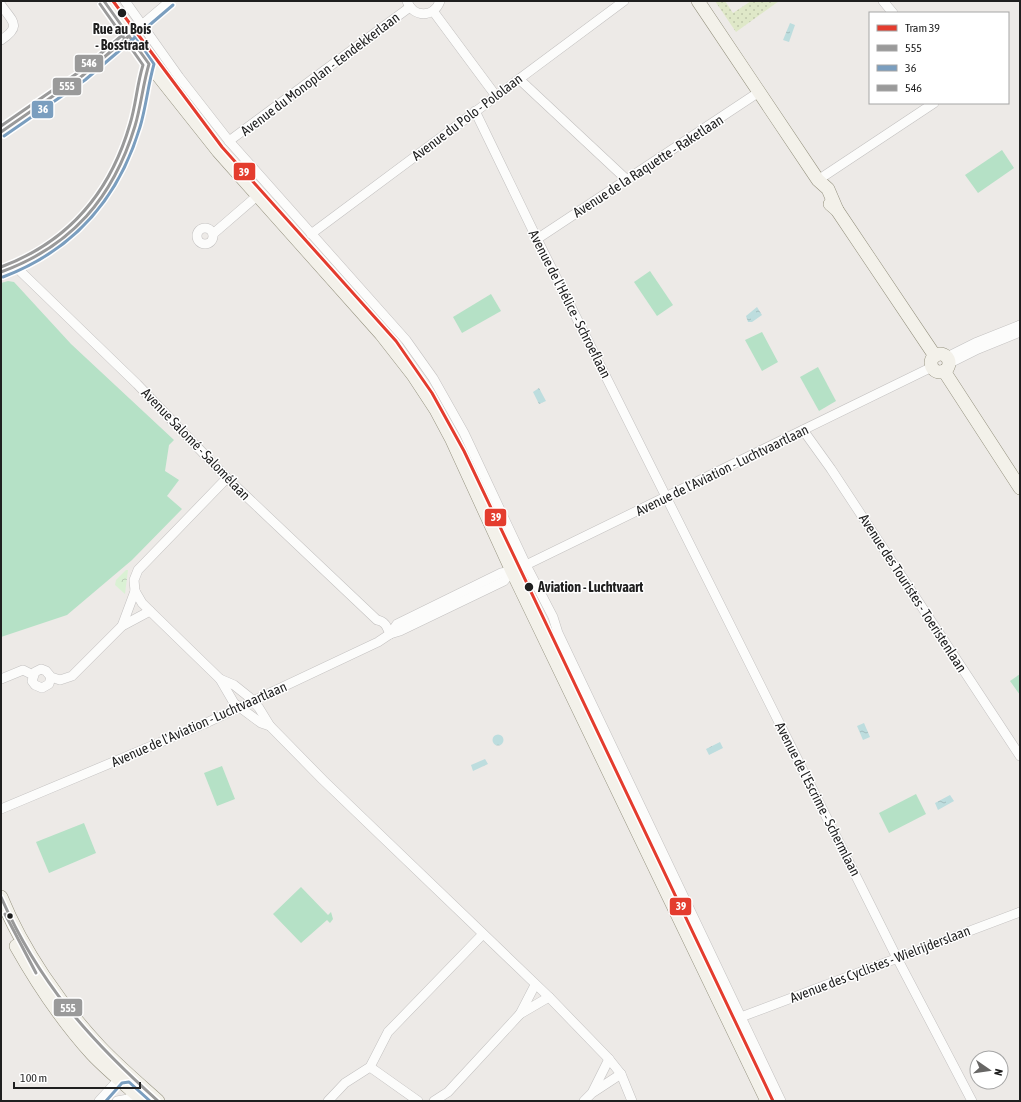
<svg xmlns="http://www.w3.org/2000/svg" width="1021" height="1102" font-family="'Asap Condensed',sans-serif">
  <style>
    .park { fill: url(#park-crowns) }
    .garden { fill: url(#garden-dots) }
    .pitch { fill: #b5e1c6 }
    .water { fill: url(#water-ripples) }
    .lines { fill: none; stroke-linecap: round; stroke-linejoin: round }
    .street-casing { stroke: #c3c1c0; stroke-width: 10 }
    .secondary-casing { stroke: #969380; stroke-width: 14 }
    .street { stroke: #fcfcfb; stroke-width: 9 }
    .secondary { stroke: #f3f1ea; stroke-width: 13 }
    .bus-1-casing { stroke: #fff; stroke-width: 6 }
    .bus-2-casing { stroke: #fff; stroke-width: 6 }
    .bus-3-casing { stroke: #fff; stroke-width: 6 }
    .bus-1 { stroke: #9a9a9a; stroke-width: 3 }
    .bus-2 { stroke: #7a9ebf; stroke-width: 3 }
    .bus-3 { stroke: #9a9a9a; stroke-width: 3 }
    .tram-1-casing { stroke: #fff; stroke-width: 6 }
    .tram-1 { stroke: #e43c2e; stroke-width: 3 }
    .stop-dot { fill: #1f1f1f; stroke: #fff; stroke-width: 1.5 }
    .labels { text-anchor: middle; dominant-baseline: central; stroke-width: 3; stroke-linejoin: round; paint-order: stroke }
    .stop-label { font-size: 14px; font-weight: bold; fill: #1f1f1f; stroke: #fff }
    .street-label { font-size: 14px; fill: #1f1f1f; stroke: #fff }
    .line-badge { stroke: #fff; stroke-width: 1.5 }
    .badge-label { font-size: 11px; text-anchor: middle; font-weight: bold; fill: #fff }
  </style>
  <defs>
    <pattern id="park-crowns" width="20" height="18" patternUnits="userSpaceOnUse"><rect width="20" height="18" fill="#daf1d4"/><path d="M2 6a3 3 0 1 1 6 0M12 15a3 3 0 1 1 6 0" fill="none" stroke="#bbceb6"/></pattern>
    <pattern id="garden-dots" width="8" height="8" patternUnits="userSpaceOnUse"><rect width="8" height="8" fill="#dfe8c8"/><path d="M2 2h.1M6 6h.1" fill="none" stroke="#bfc7ab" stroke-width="1.8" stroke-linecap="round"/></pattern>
    <pattern id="water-ripples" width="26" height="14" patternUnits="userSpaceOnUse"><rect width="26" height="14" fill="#bdddde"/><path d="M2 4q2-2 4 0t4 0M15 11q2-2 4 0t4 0" fill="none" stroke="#a2bdbe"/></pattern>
  </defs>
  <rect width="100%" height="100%" fill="#edeae7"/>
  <polygon class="park" points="126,570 128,570 125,594 115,585 116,580"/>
  <polygon class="garden" points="715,1 725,1 733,13 751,1 779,1 736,32"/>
  <g class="pitch">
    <polygon points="1002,150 1014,168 978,193 965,175"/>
    <polygon points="650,271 673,305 657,316 634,282"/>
    <polygon points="8,281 14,282 71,344 174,440 169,445 165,471 179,480 167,496 182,509 132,560 67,615 1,637 1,283"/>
    <polygon points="491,294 501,311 462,333 453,317"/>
    <polygon points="762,332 778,362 762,371 745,340"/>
    <polygon points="818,367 836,401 819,411 800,377"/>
    <polygon points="1020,674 1020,695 1010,681"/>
    <polygon points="222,766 235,799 217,806 204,773"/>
    <polygon points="916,794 926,814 889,833 879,813"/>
    <polygon points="84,823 96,853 49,873 36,842"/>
    <polygon points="301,887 328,915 331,912 333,919 330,923 327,920 301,943 273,914"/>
  </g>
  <g class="water">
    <polygon points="790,23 795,25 789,42 783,40"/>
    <polygon points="757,307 762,315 752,322 748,322 746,316"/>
    <polygon points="539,388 546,401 539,404 533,392"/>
    <polygon points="864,723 870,737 863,740 857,726"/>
    <circle cx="498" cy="740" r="5.5"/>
    <polygon points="720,742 723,748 709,755 706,749"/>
    <polygon points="485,759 488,764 473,771 471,765"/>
    <polygon points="950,795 954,801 938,810 935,803"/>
  </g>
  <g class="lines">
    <defs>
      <g id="street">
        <polyline points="125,1 179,77 229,141 406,340 433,378 464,433 526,565 553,617 558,633 781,1101"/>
        <path d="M407 1C413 18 434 18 440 1"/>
        <polyline points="883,1 893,13"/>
        <path d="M1 5C13 22 22 26 1 40"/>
        <polyline points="433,11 496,96"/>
        <polyline points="519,79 626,179"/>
        <polyline points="475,111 537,239 897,958 972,1101"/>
        <polyline points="1,132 82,76 170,1"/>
        <polyline points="229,141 410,7"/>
        <polyline points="818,180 934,103"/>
        <circle cx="205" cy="236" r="8"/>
        <polyline points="213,234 257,196"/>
        <polyline points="311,234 624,1"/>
        <polyline points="537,239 759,92"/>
        <path d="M17 268 137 384 227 478 377 620C385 621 387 627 390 634"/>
        <path d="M1 272C69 253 115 192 135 126 141 105 142 84 149 64"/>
        <polyline points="944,355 949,356 975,343 1020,325"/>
        <polyline points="948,364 978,349 1020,332"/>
        <polyline points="803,430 831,469 1020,756"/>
        <polyline points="135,591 142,603 150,611 220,679 234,703 261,723 270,726"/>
        <polyline points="122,626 135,591 134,580 138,570 227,478"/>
        <polyline points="390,634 400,631 504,581 512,571"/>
        <polyline points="51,677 49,684 42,688 35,685 32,681 35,672 41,669 46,671 51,677 60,680 72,676 122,626 150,611"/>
        <polyline points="1,679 23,670 33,675"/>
        <polyline points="220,679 234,685 249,697 259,708 270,726 323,780 549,997 609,1059 621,1074 632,1101"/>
        <polyline points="1,809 204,724 378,642 390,634 397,624 501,573 512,571 526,565 932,367"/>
        <polyline points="520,1014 549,997"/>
        <polyline points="741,1017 1020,912"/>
        <polyline points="370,1067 418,1101"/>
        <polyline points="593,1091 609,1059"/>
        <polyline points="99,1101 119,1079 123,1078"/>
        <polyline points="117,1101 128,1099 137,1090"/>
        <polyline points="328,1101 345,1083 370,1067 388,1032 483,934"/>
        <polyline points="434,1101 448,1092 520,1014 535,985"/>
        <polyline points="584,1101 592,1093 621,1074"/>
      </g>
      <g id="secondary">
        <polyline points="104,1 149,64 218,151 381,334 413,375 436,410 452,440 512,571 767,1101"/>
        <polyline points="698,1 818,180 828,189 837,210"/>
        <polyline points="830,204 837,210 935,356"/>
        <circle cx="940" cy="363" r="9"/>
        <polyline points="944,371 1020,488"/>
        <path d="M1 897C23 951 60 1004 100 1047 118 1066 138 1083 158 1101"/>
        <path d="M16 946C38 985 62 1021 92 1054 108 1071 127 1086 144 1101"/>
      </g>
    </defs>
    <use href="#street" class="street-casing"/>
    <use href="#secondary" class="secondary-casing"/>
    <use href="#street" class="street"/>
    <use href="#secondary" class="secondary"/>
    <defs>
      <g id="bus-1">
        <polyline points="1,132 82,76 129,36"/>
        <path d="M1 272C72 246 113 198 135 126 141 106 143 84 149 64L104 1"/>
        <path d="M1 897C39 983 89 1039 158 1101"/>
      </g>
      <g id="bus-2">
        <polyline points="4,136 85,80 173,5"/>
        <path d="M3 277C74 250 118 200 140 127 146 107 148 85 154 64L133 33"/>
        <polyline points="106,1101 122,1083 129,1082 150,1101"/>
      </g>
      <g id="bus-3">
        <polyline points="1,126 79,72 126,32"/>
        <path d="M1 267C68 242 110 193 130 124 136 105 137 84 143 65L100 4"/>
        <polyline points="5,914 36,973"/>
      </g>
    </defs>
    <use href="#bus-1" class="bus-1-casing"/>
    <use href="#bus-2" class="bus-2-casing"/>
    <use href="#bus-3" class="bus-3-casing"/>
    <use href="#bus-1" class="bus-1"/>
    <use href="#bus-2" class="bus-2"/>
    <use href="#bus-3" class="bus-3"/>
    <defs>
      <polyline id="tram-1" points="113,1 222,147 396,341 432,393 464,451 773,1101"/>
    </defs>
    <use href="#tram-1" class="tram-1-casing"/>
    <use href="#tram-1" class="tram-1"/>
  </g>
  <g class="stop-dot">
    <circle cx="122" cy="13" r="5"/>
    <circle cx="529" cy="587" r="5"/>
    <circle cx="10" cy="916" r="3.5"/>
  </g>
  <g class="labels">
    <g class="stop-label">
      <text x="122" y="29">Rue au Bois<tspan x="122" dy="16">- Bosstraat</tspan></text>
      <text x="538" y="587" text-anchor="start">Aviation - Luchtvaart</text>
    </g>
    <g class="street-label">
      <text transform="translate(320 74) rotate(-37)">Avenue du Monoplan - Eendekkerlaan</text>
      <text transform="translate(467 117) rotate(-37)">Avenue du Polo - Pololaan</text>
      <text transform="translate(648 166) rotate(-33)">Avenue de la Raquette - Raketlaan</text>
      <text transform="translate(570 304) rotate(63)">Avenue de l'Hélice - Schroeflaan</text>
      <text transform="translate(196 444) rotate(46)">Avenue Salomé - Salomélaan</text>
      <text transform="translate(722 470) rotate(-26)">Avenue de l'Aviation - Luchtvaartlaan</text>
      <text transform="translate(913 593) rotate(57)">Avenue des Touristes - Toeristenlaan</text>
      <text transform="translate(199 724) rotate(-24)">Avenue de l'Aviation - Luchtvaartlaan</text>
      <text transform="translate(818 799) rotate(63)">Avenue de l'Escrime - Schermlaan</text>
      <text transform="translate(880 964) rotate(-21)">Avenue des Cyclistes - Wielrijderslaan</text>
    </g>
  </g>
  <g class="line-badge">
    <rect x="74" y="54" width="30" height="19" rx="4" fill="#9a9a9a"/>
    <rect x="52" y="77" width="30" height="19" rx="4" fill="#9a9a9a"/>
    <rect x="31" y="100" width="23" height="19" rx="4" fill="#7a9ebf"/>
    <rect x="233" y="162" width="23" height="19" rx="4" fill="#e43c2e"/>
    <rect x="484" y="508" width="23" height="19" rx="4" fill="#e43c2e"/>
    <rect x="669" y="897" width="23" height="19" rx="4" fill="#e43c2e"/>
    <rect x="53" y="998" width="30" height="19" rx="4" fill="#9a9a9a"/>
  </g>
  <g class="badge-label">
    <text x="89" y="67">546</text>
    <text x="67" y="90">555</text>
    <text x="43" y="113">36</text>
    <text x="244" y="176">39</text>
    <text x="496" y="521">39</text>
    <text x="681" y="910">39</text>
    <text x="68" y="1012">555</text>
  </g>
  <rect width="1021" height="1102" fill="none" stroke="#1f1f1f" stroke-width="4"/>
  <rect x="869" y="12" width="140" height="92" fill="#ffffff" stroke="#a5a5a5"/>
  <rect x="877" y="25" width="20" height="6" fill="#e43c2e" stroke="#a5a5a5"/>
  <text x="905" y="32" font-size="12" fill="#1f1f1f">Tram 39</text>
  <rect x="877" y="45" width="20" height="6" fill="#9a9a9a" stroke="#a5a5a5"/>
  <text x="905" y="52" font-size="12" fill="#1f1f1f">555</text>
  <rect x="877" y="65" width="20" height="6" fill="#7a9ebf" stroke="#a5a5a5"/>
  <text x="905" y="72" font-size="12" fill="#1f1f1f">36</text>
  <rect x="877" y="85" width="20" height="6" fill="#9a9a9a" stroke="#a5a5a5"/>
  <text x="905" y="92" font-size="12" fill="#1f1f1f">546</text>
  <g transform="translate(989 1070) rotate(103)"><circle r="19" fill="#ffffff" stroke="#a5a5a5"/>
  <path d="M0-3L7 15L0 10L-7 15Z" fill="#676665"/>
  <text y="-6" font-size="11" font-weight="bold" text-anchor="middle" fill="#1f1f1f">N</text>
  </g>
  <path d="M14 1082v6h126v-6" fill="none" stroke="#1f1f1f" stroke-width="2"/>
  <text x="20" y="1082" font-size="12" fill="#1f1f1f" stroke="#ffffff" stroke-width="3" paint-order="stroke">100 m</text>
</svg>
